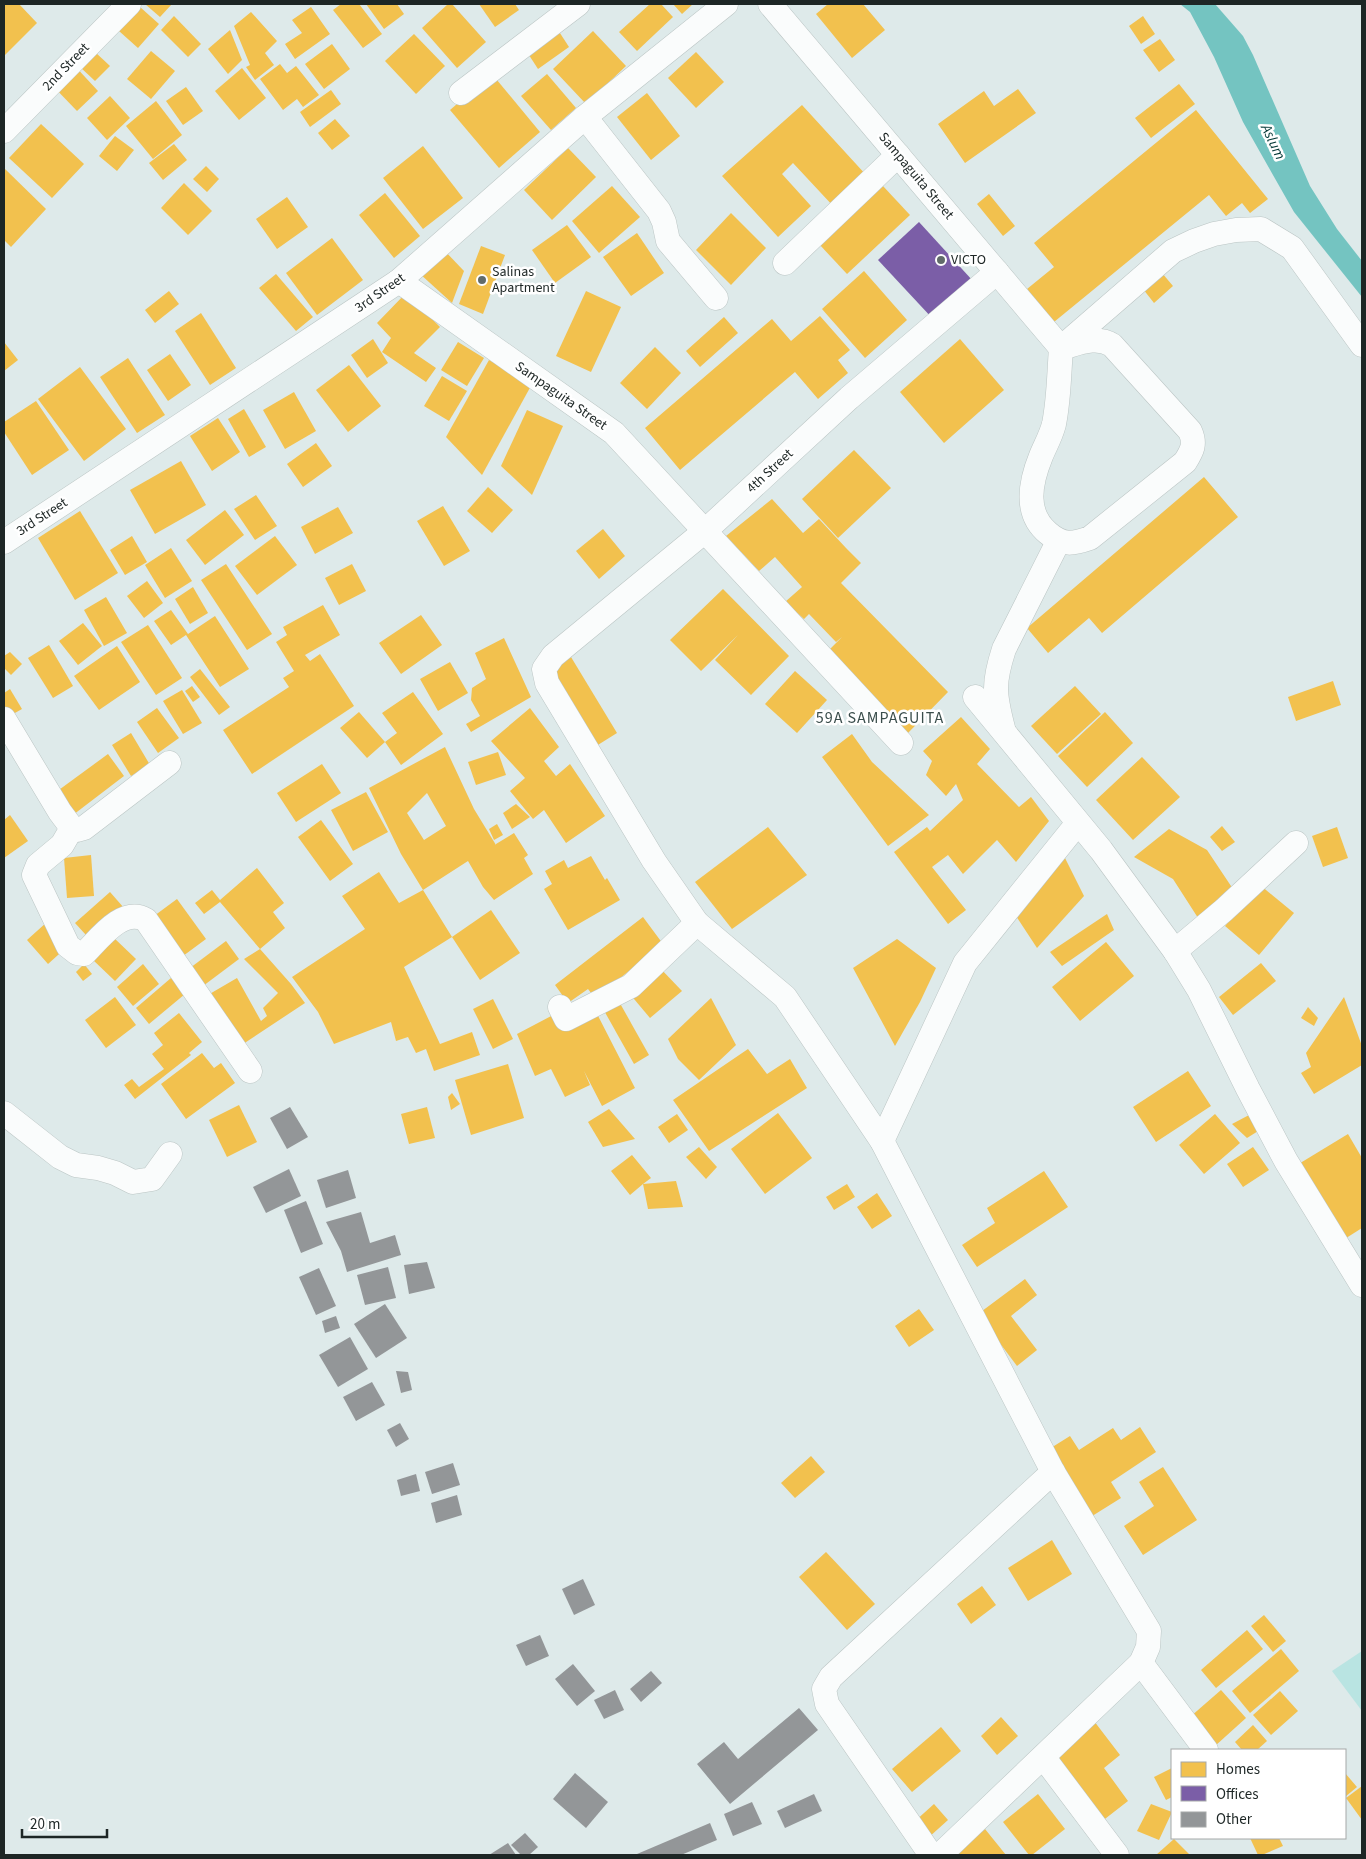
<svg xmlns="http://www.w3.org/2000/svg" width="1366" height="1859" font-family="'Source Sans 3',sans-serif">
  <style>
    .green { fill: #b9e4e2 }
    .water { fill: #74c4c1 }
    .homes { fill: #f2c14e; fill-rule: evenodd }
    .offices { fill: #7b5ea7 }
    .building { fill: #939698 }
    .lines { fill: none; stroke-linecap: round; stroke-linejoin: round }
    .street-casing { stroke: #bbc5c4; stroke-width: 25 }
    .street { stroke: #fafcfc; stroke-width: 24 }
    .poi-dot { fill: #616b6a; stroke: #fff; stroke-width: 2 }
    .labels { text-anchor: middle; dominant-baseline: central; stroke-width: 5; stroke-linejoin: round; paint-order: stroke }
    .street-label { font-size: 14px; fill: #1d2625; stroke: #fff }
    .poi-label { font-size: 14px; fill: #1d2625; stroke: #fff; text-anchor: start }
    .water-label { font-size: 15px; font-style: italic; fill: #033836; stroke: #fff }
    .quarter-label { font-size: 16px; letter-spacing: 1px; fill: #3a4d4b; stroke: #fff }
  </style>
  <rect width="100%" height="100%" fill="#deeaea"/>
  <polygon class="green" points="1362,1651 1362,1711 1332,1671"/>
  <polygon class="water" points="1180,4 1215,4 1243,36 1253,55 1310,186 1337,229 1362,261 1362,297 1294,212 1243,122 1214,57 1190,12"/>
  <g class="homes">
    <polygon points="4,4 19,4 37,23 4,56"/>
    <polygon points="145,4 172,4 160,17"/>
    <polygon points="341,4 359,4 382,34 363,48 333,10"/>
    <polygon points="366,4 397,4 404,14 384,29"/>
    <polygon points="448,4 452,4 486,42 457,68 422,28"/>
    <polygon points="479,4 515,4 519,10 495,27"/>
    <polygon points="650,4 661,4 673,17 637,51 619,32"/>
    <polygon points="673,4 693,4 682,14"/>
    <polygon points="828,4 863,4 885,30 852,58 816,14"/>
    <polygon points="140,7 159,24 138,48 119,31"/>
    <polygon points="311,7 330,34 295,59 285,44 302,33 292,20"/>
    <polygon points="251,12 277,41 265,53 274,65 255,80 246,67 250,65 234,26"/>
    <polygon points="174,16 201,44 188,57 161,30"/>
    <polygon points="1143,16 1155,34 1141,44 1129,26"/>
    <polygon points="230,30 242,60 228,74 208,49"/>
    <polygon points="558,30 569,47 538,69 527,52"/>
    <polygon points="593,31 626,66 586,104 553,69"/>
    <polygon points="414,34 445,66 416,94 385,61"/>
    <polygon points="1160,39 1175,60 1159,72 1143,50"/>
    <polygon points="332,44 350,69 324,89 305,64"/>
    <polygon points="94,51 110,66 95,81 79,66"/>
    <polygon points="151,51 175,71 151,99 127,79"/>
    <polygon points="696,52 724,82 696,108 668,78"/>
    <polygon points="73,64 98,91 77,111 51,84"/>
    <polygon points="280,64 287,73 296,66 319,95 303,107 297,99 283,110 260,79"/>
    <polygon points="242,68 266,98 239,120 215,91"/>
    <polygon points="492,74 540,132 499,168 450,110"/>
    <polygon points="547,74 576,108 551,130 521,96"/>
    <polygon points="1179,84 1195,104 1151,138 1135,118"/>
    <polygon points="186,87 203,111 183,125 166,101"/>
    <polygon points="1018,89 1036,113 965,163 938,124 984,91 994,106"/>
    <polygon points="331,90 341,104 310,127 300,112"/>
    <polygon points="647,93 680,136 651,160 617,117"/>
    <polygon points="110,96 130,118 107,140 87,118"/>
    <polygon points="156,101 182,135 153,159 126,126"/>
    <polygon points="802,105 867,176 834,207 793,163 782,174 811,206 778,237 722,176"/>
    <polygon points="1196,110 1268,199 1250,213 1242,203 1226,216 1209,195 1054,322 1027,289 1054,267 1034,243"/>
    <polygon points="335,119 350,136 332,150 318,133"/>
    <polygon points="41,124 84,164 52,198 9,158"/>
    <polygon points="115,136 134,150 117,171 99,156"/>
    <polygon points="174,144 187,160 163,180 149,163"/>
    <polygon points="423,146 463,198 423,229 383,178"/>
    <polygon points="568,148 596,177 552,220 524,190"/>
    <polygon points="206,166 219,179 207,192 193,179"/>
    <polygon points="4,168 46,209 11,247 4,240"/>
    <polygon points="184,183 212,211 188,235 161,208"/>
    <polygon points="882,185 910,215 847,274 819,244"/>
    <polygon points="612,186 640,217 599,253 572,221"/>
    <polygon points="385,193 420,236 394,258 359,215"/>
    <polygon points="989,194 1015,226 1003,236 977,204"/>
    <polygon points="287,197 308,227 277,249 256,219"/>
    <polygon points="731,213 766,248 731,285 696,250"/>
    <polygon points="567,225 591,257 555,283 532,250"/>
    <polygon points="637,233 664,273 631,296 603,257"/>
    <polygon points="332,238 363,280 317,315 286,273"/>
    <polygon points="481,246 505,255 483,314 459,304"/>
    <polygon points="443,249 464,271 452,303 419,273"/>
    <polygon points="864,271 907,320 865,358 822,309"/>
    <polygon points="1162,273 1173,286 1154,303 1143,289"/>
    <polygon points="276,274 313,317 296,331 259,288"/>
    <polygon points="169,291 179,304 155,323 145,310"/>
    <polygon points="586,291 621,307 591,372 556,356"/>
    <polygon points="406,293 440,327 414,353 436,368 426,382 382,352 391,338 377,323"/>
    <polygon points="201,313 236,368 210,385 175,331"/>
    <polygon points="820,316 850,350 838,360 848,373 818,399 795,372 680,470 645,428 772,319 791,341"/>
    <polygon points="724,317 738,333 700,367 686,351"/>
    <polygon points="373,339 388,363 367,378 351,355"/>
    <polygon points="960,339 1004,390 944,443 900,392"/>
    <polygon points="4,342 18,360 4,371"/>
    <polygon points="458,342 484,358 467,386 441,370"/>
    <polygon points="655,347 681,373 647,409 620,383"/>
    <polygon points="170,354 191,385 168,401 147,370"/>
    <polygon points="128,358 165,415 137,433 100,377"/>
    <polygon points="489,360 532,384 482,475 446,437"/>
    <polygon points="349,365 381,406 348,432 316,390"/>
    <polygon points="80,367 126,429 84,461 38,399"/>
    <polygon points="442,376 467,391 449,421 424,406"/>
    <polygon points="294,392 316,431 285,449 263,410"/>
    <polygon points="36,401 69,450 32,475 4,432 4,422"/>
    <polygon points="244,409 266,447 249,457 228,419"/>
    <polygon points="527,410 563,426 532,495 501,466"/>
    <polygon points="218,418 240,452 212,471 190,436"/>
    <polygon points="316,443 332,466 303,487 287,464"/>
    <polygon points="854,450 891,488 838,538 802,499"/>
    <polygon points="181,461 206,505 155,534 130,490"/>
    <polygon points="1204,477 1238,517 1102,633 1089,618 1048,653 1027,628"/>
    <polygon points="488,487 513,510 492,533 467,511"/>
    <polygon points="256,495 277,526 255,540 234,509"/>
    <polygon points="772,499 803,533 819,519 846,548 861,563 841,583 948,692 908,733 827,652 842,637 836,642 809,614 804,619 785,602 802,587 775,557 759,571 726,536"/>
    <polygon points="443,506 470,551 444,566 417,521"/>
    <polygon points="338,507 353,533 315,554 301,527"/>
    <polygon points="225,510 244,535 205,565 186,540"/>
    <polygon points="80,511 118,573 75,600 38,538"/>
    <polygon points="603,529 625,556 599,579 576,551"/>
    <polygon points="132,536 147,562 125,575 110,550"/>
    <polygon points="275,536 297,565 257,595 235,566"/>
    <polygon points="171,548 192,581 165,598 145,565"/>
    <polygon points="226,564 272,634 247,650 201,580"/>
    <polygon points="352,564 366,591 339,605 325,578"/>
    <polygon points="147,581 163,603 144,618 127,596"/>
    <polygon points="193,587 208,613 190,624 175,599"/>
    <polygon points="723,589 789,656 751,695 715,660 738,635 701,671 670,640"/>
    <polygon points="106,597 127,633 104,646 84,610"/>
    <polygon points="323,605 340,635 305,655 310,661 320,654 354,706 252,774 223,730 289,687 283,678 294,671 276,642 287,635 283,627"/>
    <polygon points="171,610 188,634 215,616 249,669 220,687 186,635 171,645 154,621"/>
    <polygon points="421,615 442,645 401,674 379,643"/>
    <polygon points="83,623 102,646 78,665 59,641"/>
    <polygon points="148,625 182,678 156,695 121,642"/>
    <polygon points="504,638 531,697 471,732 466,724 480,716 471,700 472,688 486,679 475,653"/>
    <polygon points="49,645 73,686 53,698 28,658"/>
    <polygon points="117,646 140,682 99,710 74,676"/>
    <polygon points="10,652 22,664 11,675 4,668 4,656"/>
    <polygon points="571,657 617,733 593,748 546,672"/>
    <polygon points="450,662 468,693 438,711 420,679"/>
    <polygon points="200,669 230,707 219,715 190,677"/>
    <polygon points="795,671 827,700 797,733 765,704"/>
    <polygon points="1333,681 1341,705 1296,721 1288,697"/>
    <polygon points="192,686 200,697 193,702 185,691"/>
    <polygon points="1075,686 1101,714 1057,754 1031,726"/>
    <polygon points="10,689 22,709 6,718 4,715 4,693"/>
    <polygon points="182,690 202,723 183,734 163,701"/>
    <polygon points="413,692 443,734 401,765 385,742 397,733 382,713"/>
    <polygon points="157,708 179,738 158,753 137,722"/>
    <polygon points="530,708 559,747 544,761 556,776 570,764 605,816 566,843 544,810 533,819 510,791 525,778 491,741"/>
    <polygon points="359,712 385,742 367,758 340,728"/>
    <polygon points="1105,712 1133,743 1087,787 1058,756"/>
    <polygon points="961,717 990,749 977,764 1019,807 1031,797 1049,821 1016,862 997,840 963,874 948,855 932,867 966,910 948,924 894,852 927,827 930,831 963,800 956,784 946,796 926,775 932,761 923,751"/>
    <polygon points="131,733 150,765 131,776 112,745"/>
    <polygon points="852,734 872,762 929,815 888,846 822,757"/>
    <path d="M445 747 474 809 496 845V844L514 833 528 855 524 858 533 874 494 900 483 887 468 861 423 890 401 854 369 788ZM427 793 446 826 424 840 407 813Z"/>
    <polygon points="498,752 506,775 476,785 468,762"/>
    <polygon points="108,754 124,776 69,818 52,795"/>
    <polygon points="1142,757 1180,797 1133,840 1096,800"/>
    <polygon points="322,764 341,793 296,822 277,793"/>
    <polygon points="366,792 388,832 353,851 331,810"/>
    <polygon points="516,804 530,817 512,829 503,813"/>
    <polygon points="10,815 28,841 4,858 4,820"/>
    <polygon points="321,820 353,864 330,881 298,837"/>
    <polygon points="497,824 503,835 494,840 489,829"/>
    <polygon points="1222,826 1235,842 1222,851 1210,837"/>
    <polygon points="768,827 807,875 732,929 695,882"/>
    <polygon points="1337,827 1348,858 1323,867 1312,836"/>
    <polygon points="1169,829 1207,850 1235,892 1200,921 1173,879 1134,857"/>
    <polygon points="1063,854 1084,896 1037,948 1016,916"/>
    <polygon points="91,855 94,896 67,898 64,858"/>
    <polygon points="591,856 605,880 607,878 620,900 568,930 544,889 552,884 545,871 564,860 568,868"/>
    <polygon points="257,868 284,903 273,912 285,928 260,949 220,902 204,914 195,903 212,890 220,900"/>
    <polygon points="379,872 399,903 423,890 452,937 404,967 440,1044 472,1032 480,1055 434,1071 426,1049 416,1053 408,1037 396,1041 391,1022 334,1044 318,1012 292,977 365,929 342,896"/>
    <polygon points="1260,885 1294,913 1259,955 1225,926"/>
    <polygon points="110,892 131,916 97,947 75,923"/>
    <polygon points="177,899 206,939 183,956 154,916"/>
    <polygon points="491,910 520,953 480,980 452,937"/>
    <polygon points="1107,914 1114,930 1062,966 1050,952"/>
    <polygon points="643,917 663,944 595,998 588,989 568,1003 555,985"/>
    <polygon points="47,922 68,946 48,964 27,940"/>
    <polygon points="113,937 136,959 115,981 92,959"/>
    <polygon points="897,939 936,968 920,1002 895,1046 853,968"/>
    <polygon points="226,941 239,959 199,989 186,971"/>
    <polygon points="1106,942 1134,976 1080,1021 1052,987"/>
    <polygon points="260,949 291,984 305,1003 231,1052 201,999 237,978 261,1021 267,1016 263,1008 278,993 244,959"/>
    <polygon points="1261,963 1276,981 1233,1015 1219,997"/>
    <polygon points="84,964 92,974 83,981 76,972"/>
    <polygon points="143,964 159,984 133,1006 117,987"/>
    <polygon points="659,967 682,991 650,1018 629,993"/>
    <polygon points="171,978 185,994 149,1024 136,1008"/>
    <polygon points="115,997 136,1025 106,1048 85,1020"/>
    <polygon points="1344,997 1362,1046 1362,1065 1314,1094 1301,1073 1311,1067 1306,1053"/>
    <polygon points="617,998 649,1055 634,1064 602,1007"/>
    <polygon points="711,998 736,1045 699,1080 678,1059 668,1039"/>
    <polygon points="493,999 513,1039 493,1049 473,1009"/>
    <polygon points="1308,1007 1318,1018 1314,1026 1301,1018"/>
    <polygon points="594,1008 635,1088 602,1106 584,1071 590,1085 565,1097 551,1069 535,1076 517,1034 555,1014"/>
    <polygon points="179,1013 202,1042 189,1053 191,1055 135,1099 124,1085 132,1079 139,1087 164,1069 152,1054 163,1045 154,1033"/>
    <polygon points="748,1049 767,1074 790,1059 807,1088 709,1151 673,1100"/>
    <polygon points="202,1053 214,1068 221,1063 235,1083 186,1119 161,1084"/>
    <polygon points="508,1064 524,1118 471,1135 455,1080"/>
    <polygon points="1188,1071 1211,1106 1156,1142 1133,1107"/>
    <polygon points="452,1093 460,1104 451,1110 448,1097"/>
    <polygon points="239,1105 257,1142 227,1157 209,1120"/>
    <polygon points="427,1107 435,1138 409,1144 401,1114"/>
    <polygon points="609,1109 635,1139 603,1147 588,1122"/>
    <polygon points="778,1113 812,1158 765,1194 731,1149"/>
    <polygon points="677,1114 688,1130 669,1143 658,1127"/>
    <polygon points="1215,1114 1240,1143 1204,1174 1179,1145"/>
    <polygon points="1251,1114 1263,1128 1247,1138 1232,1124"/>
    <polygon points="1348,1134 1362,1158 1362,1228 1343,1240 1297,1165"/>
    <polygon points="699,1147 717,1167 706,1179 686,1157"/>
    <polygon points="1253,1147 1269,1170 1243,1187 1227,1164"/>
    <polygon points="632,1155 651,1178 643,1184 676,1181 683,1207 648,1209 643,1184 630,1195 611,1171"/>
    <polygon points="1044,1171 1068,1207 977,1267 962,1245 995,1223 987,1208"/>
    <polygon points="847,1184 855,1197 834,1210 826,1197"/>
    <polygon points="877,1193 892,1216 872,1229 857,1207"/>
    <polygon points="1025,1279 1037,1295 1011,1316 1037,1350 1017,1366 978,1314"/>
    <polygon points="919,1309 934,1330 909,1347 895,1326"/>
    <polygon points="1140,1427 1156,1452 1111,1482 1121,1498 1089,1518 1046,1451 1070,1436 1079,1450 1113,1428 1121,1440"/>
    <polygon points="811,1456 825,1472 795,1498 781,1483"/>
    <polygon points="1163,1467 1197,1520 1143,1555 1124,1526 1154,1506 1139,1482"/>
    <polygon points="1052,1540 1072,1574 1028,1601 1008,1568"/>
    <polygon points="826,1552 875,1604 847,1630 799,1577"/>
    <polygon points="982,1586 996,1605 971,1624 957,1604"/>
    <polygon points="1264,1615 1286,1641 1273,1652 1251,1626"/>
    <polygon points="1247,1630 1263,1649 1216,1688 1201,1670"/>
    <polygon points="1281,1649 1299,1671 1250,1713 1232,1691"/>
    <polygon points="1221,1690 1246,1718 1215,1746 1190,1717"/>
    <polygon points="1280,1691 1298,1711 1271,1735 1253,1715"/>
    <polygon points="1001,1717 1018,1736 997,1755 981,1736"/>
    <polygon points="1094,1721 1120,1755 1104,1768 1128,1801 1101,1822 1050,1755"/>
    <polygon points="1253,1725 1267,1741 1257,1750 1242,1750 1235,1742"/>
    <polygon points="941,1727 961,1751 912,1792 892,1769"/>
    <polygon points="1172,1768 1172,1797 1166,1800 1154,1777"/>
    <polygon points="1345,1773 1357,1787 1345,1797"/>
    <polygon points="1362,1786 1362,1820 1346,1798"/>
    <polygon points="1038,1794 1065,1829 1032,1855 1029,1855 1003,1822"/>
    <polygon points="934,1804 948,1820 928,1838 914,1822"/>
    <polygon points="1151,1804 1172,1812 1159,1840 1137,1831"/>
    <polygon points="985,1829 1006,1855 952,1855"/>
    <polygon points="1250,1838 1279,1838 1283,1846 1262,1855 1258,1855"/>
    <polygon points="1174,1839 1190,1855 1156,1855"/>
  </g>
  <polygon class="offices" points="919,222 973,281 933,319 878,260"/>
  <g class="building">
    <polygon points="290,1107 308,1137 287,1149 270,1118"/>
    <polygon points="289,1169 301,1196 266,1213 253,1187"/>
    <polygon points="348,1170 356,1198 326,1208 317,1180"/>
    <polygon points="306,1201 323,1244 301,1253 284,1210"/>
    <polygon points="361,1212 370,1243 395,1235 401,1255 347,1272 341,1251 326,1222"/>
    <polygon points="427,1262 435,1288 409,1294 404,1265"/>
    <polygon points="388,1267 396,1298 365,1305 357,1275"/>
    <polygon points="319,1268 336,1306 316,1315 299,1277"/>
    <polygon points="385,1304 407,1338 376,1358 354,1324"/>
    <polygon points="336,1316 340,1328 325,1333 322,1321"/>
    <polygon points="350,1337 368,1369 338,1387 319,1355"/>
    <polygon points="396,1371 408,1372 412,1390 401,1393"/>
    <polygon points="372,1382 385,1405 356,1421 343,1397"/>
    <polygon points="400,1423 409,1439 396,1447 387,1430"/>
    <polygon points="453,1463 460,1485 432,1494 425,1472"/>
    <polygon points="416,1474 420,1491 401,1496 397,1480"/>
    <polygon points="457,1495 462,1515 436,1523 431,1503"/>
    <polygon points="583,1579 595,1605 574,1615 562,1589"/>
    <polygon points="540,1635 549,1656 526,1666 516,1645"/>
    <polygon points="573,1664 595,1691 577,1706 555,1679"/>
    <polygon points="651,1671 662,1683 641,1702 630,1689"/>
    <polygon points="615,1690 624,1710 604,1719 594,1700"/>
    <polygon points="799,1708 818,1730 730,1804 697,1764 724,1742 738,1759"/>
    <polygon points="575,1773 608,1802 586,1828 553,1799"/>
    <polygon points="814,1794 822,1811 785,1828 777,1811"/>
    <polygon points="752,1802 762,1824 733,1836 724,1814"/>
    <polygon points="710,1823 717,1840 681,1855 637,1855 637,1854"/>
    <polygon points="525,1833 538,1847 529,1855 521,1855 511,1845"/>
    <polygon points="508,1843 516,1855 489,1855"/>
  </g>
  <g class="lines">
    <defs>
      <g id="street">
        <polyline points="770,4 1061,348"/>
        <polyline points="461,93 578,4"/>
        <polyline points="585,117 659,211 664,222 668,241 716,298"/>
        <polyline points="4,131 129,4"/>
        <polyline points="785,263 898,155"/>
        <polyline points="399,281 614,433 901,743"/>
        <path d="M1061 348C1077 344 1096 335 1112 345L1190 431C1196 444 1192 451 1185 462L1090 538C1073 544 1063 546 1048 533 1024 513 1030 483 1041 456 1045 446 1051 436 1054 424 1059 399 1059 374 1061 348L1173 251 1194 241 1214 234 1236 230 1261 229 1292 248 1362 345"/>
        <polyline points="4,542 399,281 585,117 726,4"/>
        <polyline points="975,697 1101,850 1175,951 1199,990 1248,1089 1286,1161 1362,1285"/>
        <polyline points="4,719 60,812 72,828 77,830 84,828 169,763"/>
        <path d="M1003 728C994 693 993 683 1004 649L1058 542"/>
        <path d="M72 828 62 845 38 865 34 875 68 946 77 953 84 954C99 939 123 906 146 920L250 1071"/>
        <polyline points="1175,951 1224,910 1296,843"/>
        <polyline points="560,1007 566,1019 631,986 697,923"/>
        <polyline points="4,1113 60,1157 76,1165 98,1168 115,1173 133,1182 152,1179 170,1154"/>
        <polyline points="882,1141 965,963 1077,824"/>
        <polyline points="1141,1663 1206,1750"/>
        <polyline points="1044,1758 1117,1855"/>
        <polyline points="931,1855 827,1704 824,1689 831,1677 1053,1472"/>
        <polyline points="940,1855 1141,1663 1148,1647 1149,1631 1053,1472 882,1141 785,997 697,923 654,861 547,683 544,669 553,656 705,531 849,398 997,272"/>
      </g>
    </defs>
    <use href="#street" class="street-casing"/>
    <use href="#street" class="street"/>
  </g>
  <g class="poi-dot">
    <circle cx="941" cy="260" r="5"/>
    <circle cx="482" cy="280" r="5"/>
  </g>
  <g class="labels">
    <g class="street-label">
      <text transform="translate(66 67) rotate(-46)">2nd Street</text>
      <text transform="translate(916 176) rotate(50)">Sampaguita Street</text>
      <text transform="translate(380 293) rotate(-35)">3rd Street</text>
      <text transform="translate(561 396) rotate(35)">Sampaguita Street</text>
      <text transform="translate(770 471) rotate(-43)">4th Street</text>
      <text transform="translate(42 517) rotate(-33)">3rd Street</text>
    </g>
    <g class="poi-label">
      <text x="951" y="260">VICTO</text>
      <text x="492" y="272">Salinas<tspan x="492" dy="16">Apartment</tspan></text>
    </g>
    <g class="water-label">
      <text transform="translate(1273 142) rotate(64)">Aslum</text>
    </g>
    <g class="quarter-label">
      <text x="880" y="718">59A SAMPAGUITA</text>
    </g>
  </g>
  <rect width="1366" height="1859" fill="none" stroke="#1d2625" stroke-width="10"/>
  <rect x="1171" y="1749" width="175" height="90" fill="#ffffff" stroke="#a5a8a8"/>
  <rect x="1181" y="1762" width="25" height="15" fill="#f2c14e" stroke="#a5a8a8"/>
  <text x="1216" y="1774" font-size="15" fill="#1d2625">Homes</text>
  <rect x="1181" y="1786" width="25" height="15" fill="#7b5ea7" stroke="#a5a8a8"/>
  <text x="1216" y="1799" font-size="15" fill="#1d2625">Offices</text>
  <rect x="1181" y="1812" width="25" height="15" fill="#939698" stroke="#a5a8a8"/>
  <text x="1216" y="1824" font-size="15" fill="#1d2625">Other</text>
  <path d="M22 1829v8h85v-8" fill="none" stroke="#1d2625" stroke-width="2.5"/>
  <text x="30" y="1829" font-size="15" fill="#1d2625" stroke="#ffffff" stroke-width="4" paint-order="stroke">20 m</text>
</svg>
